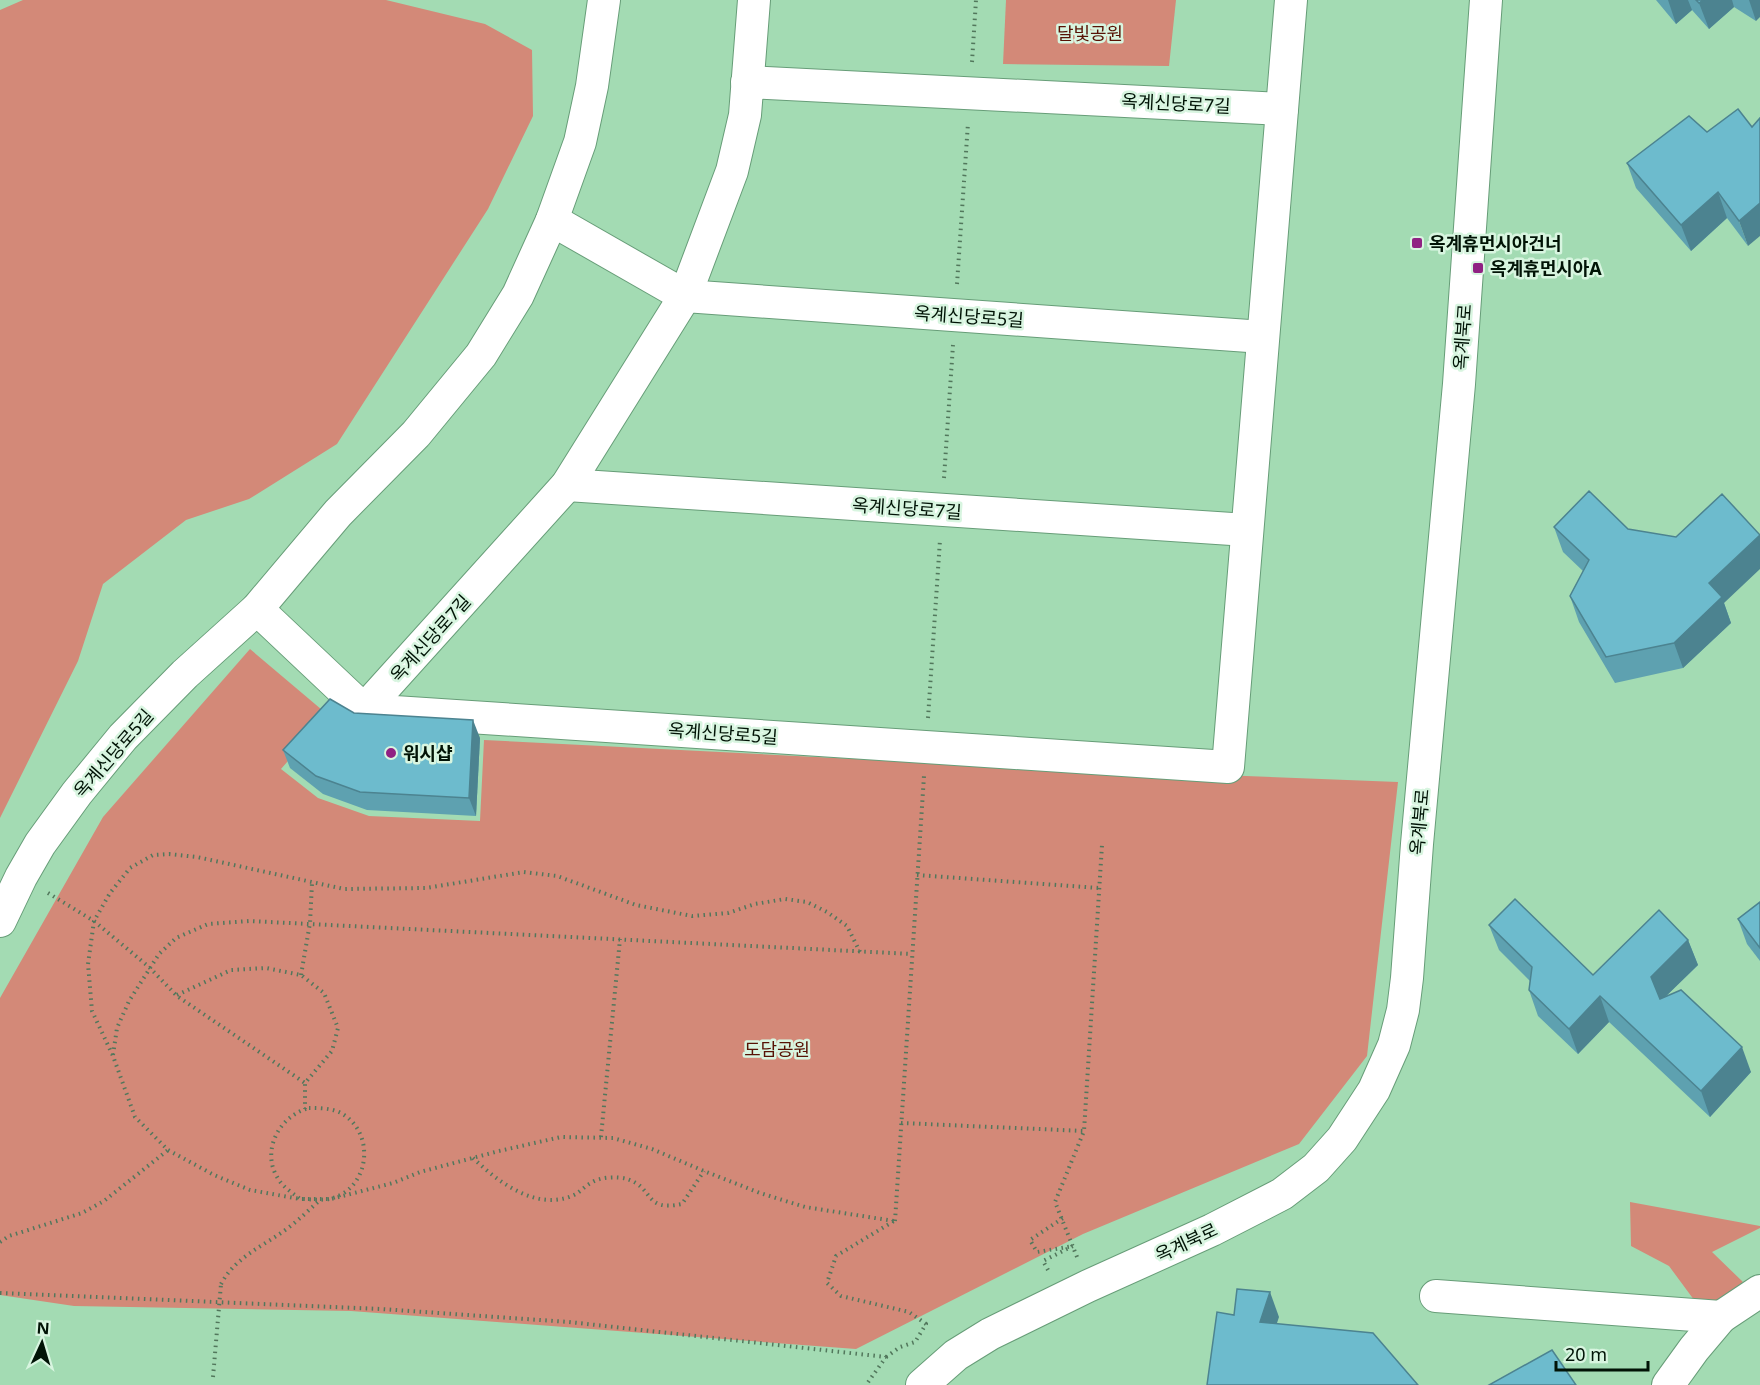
<svg xmlns="http://www.w3.org/2000/svg" width="1760" height="1385" font-family="'Noto Sans','Noto Sans KR',sans-serif">
  <style>
    .green { fill: #d38978 }
    .lines { fill: none; stroke-linecap: round; stroke-linejoin: round }
    .minor-casing { stroke: #679d78; stroke-width: 34 }
    .path { stroke: #52775c; stroke-width: 4; stroke-dasharray: 1.5 4.5; stroke-linecap: butt }
    .minor { stroke: #fff; stroke-width: 32 }
    .path-bridge { stroke: #52775c; stroke-width: 4; stroke-dasharray: 1.5 4.5; stroke-linecap: butt }
    .wall { fill: #5ea1b0 }
    .shaded-wall { fill: #4c8390 }
    .building { fill: #6dbbcd; stroke: #4c8390; stroke-width: 1.5 }
    .poi-dot { fill: #902183; stroke: #d8f5e0; stroke-width: 2 }
    .labels { text-anchor: middle; dominant-baseline: central; stroke-width: 5; stroke-linejoin: round; paint-order: stroke }
    .park-label { font-size: 18px; fill: #571204; stroke: #d8f5e0 }
    .street-label { font-size: 18px; fill: #011306; stroke: #d8f5e0 }
    .poi-label { font-size: 18px; font-weight: bold; fill: #011306; stroke: #d8f5e0; text-anchor: start }
  </style>
  <rect width="100%" height="100%" fill="#a3dbb3"/>
  <g class="green">
    <polygon points="23,0 386,0 485,24 532,50 533,116 488,209 337,444 249,499 186,520 103,584 78,661 0,818 0,10"/>
    <polygon points="1006,0 1176,0 1169,66 1003,64"/>
    <polygon points="250,649 328,715 281,769 318,798 369,816 480,821 484,740 1011,767 1398,782 1367,1056 1299,1144 1083,1234 856,1349 351,1311 74,1306 0,1295 0,998 103,817"/>
    <polygon points="1630,1202 1760,1226 1760,1228 1712,1252 1743,1282 1711,1307 1700,1308 1669,1266 1631,1246"/>
  </g>
  <g class="lines">
    <defs>
      <g id="minor">
        <polyline points="747,82 1282,109"/>
        <polyline points="552,220 685,296 1263,337"/>
        <polyline points="567,485 1247,530"/>
        <polyline points="257,609 364,710 1228,767 1291,0"/>
        <polyline points="364,710 567,485 685,296 732,171 745,115 754,0"/>
        <polyline points="0,921 21,877 40,844 77,793 123,737 185,674 257,609 338,513 416,434 481,355 518,295 552,220 580,142 592,86 604,0"/>
        <polyline points="1436,1296 1721,1317 1694,1349 1668,1385"/>
        <polyline points="1721,1317 1760,1291"/>
        <polyline points="922,1385 956,1355 990,1334 1088,1286 1212,1230 1282,1194 1316,1168 1342,1139 1374,1090 1394,1045 1403,1010 1407,978 1417,844 1459,384 1486,0"/>
      </g>
    </defs>
    <use href="#minor" class="minor-casing"/>
    <g class="path">
      <polyline points="972,62 976,0"/>
      <polyline points="957,284 968,123"/>
      <polyline points="944,478 953,345"/>
      <polyline points="928,718 940,540"/>
      <polyline points="917,875 1099,888"/>
      <polyline points="48,893 94,921 149,967 177,996 305,1083"/>
      <polyline points="860,952 847,926 827,912 807,902 785,899 755,904 728,913 692,916 636,905 557,876 524,872 426,888 344,889 197,857 169,854 153,855 130,868 110,893 94,921 88,964 92,1011 113,1056 135,1117 168,1150 214,1175 250,1190 300,1199 331,1199 393,1183 420,1172 499,1151 561,1137 613,1138 652,1149 704,1171 760,1193 805,1207 894,1221"/>
      <polyline points="301,975 310,923 312,883"/>
      <polyline points="177,995 231,970 266,968 301,975 324,993 338,1028 332,1051 305,1083 305,1109"/>
      <polyline points="113,1055 117,1028 129,1001 159,954 176,938 208,924 249,921 912,954"/>
      <path d="M309 1108C319 1108 331 1108 341 1113 375 1132 371 1186 333 1198 324 1201 310 1199 300 1199 293 1193 284 1188 279 1180 260 1153 278 1116 309 1108Z"/>
      <polyline points="901,1123 1084,1131"/>
      <polyline points="601,1137 620,939"/>
      <path d="M473 1158C499 1183 539 1213 576 1194 581 1191 585 1186 591 1183 599 1177 617 1176 627 1179 655 1188 643 1212 682 1204L704 1171"/>
      <polyline points="895,1221 924,776"/>
      <polyline points="0,1242 9,1236 82,1213 104,1201 168,1150"/>
      <polyline points="1077,1257 1055,1202 1084,1131 1102,845"/>
      <polyline points="1048,1270 1043,1261 1073,1246 1037,1252 1030,1240 1063,1218"/>
      <path d="M221 1284C236 1256 264 1246 288 1228 300 1219 310 1209 320 1200"/>
      <polyline points="0,1293 381,1309 569,1322 886,1357 866,1385"/>
      <polyline points="886,1357 900,1347 915,1342 926,1324 909,1312 841,1296 827,1283 836,1256 894,1221"/>
    </g>
    <use href="#minor" class="minor"/>
    <polyline class="path-bridge" points="213,1377 221,1284"/>
  </g>
  <g class="wall">
    <polygon points="1656,0 1760,0 1756,21 1734,7 1709,29 1692,10 1676,24"/>
    <polygon points="1707,132 1748,246 1727,218 1691,251 1636,188 1627,163"/>
    <polygon points="1554,527 1628,529 1724,603 1731,623 1683,668 1615,683 1579,622 1570,596 1583,571 1563,552"/>
    <polygon points="354,713 480,738 476,816 367,810 323,794 290,768 283,750"/>
    <polygon points="1760,902 1760,961 1747,944 1738,919"/>
    <polygon points="1489,925 1593,975 1688,940 1698,965 1666,996 1751,1072 1710,1117 1609,1022 1578,1054 1538,1016 1529,990 1530,981 1499,950"/>
  </g>
  <g class="shaded-wall">
    <polygon points="1668,0 1688,0 1692,10 1676,24"/>
    <polygon points="1703,0 1732,0 1734,7 1709,29 1699,3"/>
    <polygon points="1749,0 1760,0 1760,17 1756,21"/>
    <polygon points="1718,192 1727,218 1691,251 1681,225"/>
    <polygon points="1760,203 1760,236 1748,246 1739,221"/>
    <polygon points="1760,535 1760,569 1724,603 1731,623 1683,668 1674,643 1709,583"/>
    <polygon points="473,720 480,738 476,816 469,798"/>
    <polygon points="1688,940 1698,965 1660,1002 1651,977"/>
    <polygon points="1600,996 1609,1022 1578,1054 1569,1029"/>
    <polygon points="1742,1047 1751,1072 1710,1117 1701,1091"/>
    <polygon points="1270,1292 1279,1317 1269,1347 1260,1322"/>
  </g>
  <g class="building">
    <polygon points="1696,0 1703,0 1699,3"/>
    <polygon points="1738,109 1752,127 1760,118 1760,203 1739,221 1718,192 1681,225 1627,163 1689,116 1707,132"/>
    <polygon points="1589,491 1628,529 1676,537 1722,494 1760,535 1709,583 1722,597 1674,643 1606,657 1570,596 1589,560 1554,527"/>
    <polygon points="330,699 354,713 473,720 469,798 360,792 316,776 283,750"/>
    <polygon points="1515,899 1593,975 1659,910 1688,940 1651,977 1660,999 1681,990 1742,1047 1701,1091 1600,996 1569,1029 1529,990 1532,967 1489,925"/>
    <polygon points="1760,902 1760,948 1738,919"/>
    <polygon points="1237,1289 1270,1292 1260,1322 1373,1333 1418,1385 1207,1385 1217,1312 1234,1315"/>
    <polygon points="1552,1350 1576,1385 1489,1385"/>
  </g>
  <g class="poi-dot">
    <rect x="1411" y="237" width="12" height="12" rx="3"/>
    <rect x="1472" y="262" width="12" height="12" rx="3"/>
    <circle cx="391" cy="753" r="6"/>
  </g>
  <g class="labels">
    <g class="park-label">
      <text x="1090" y="33">달빛공원</text>
      <text x="777" y="1049">도담공원</text>
    </g>
    <g class="street-label">
      <text transform="translate(1176 103) rotate(3)">옥계신당로7길</text>
      <text transform="translate(969 316) rotate(4)">옥계신당로5길</text>
      <text transform="translate(1462 337) rotate(-86)">옥계북로</text>
      <text transform="translate(907 508) rotate(4)">옥계신당로7길</text>
      <text transform="translate(430 638) rotate(-48)">옥계신당로7길</text>
      <text transform="translate(723 733) rotate(4)">옥계신당로5길</text>
      <text transform="translate(113 753) rotate(-49)">옥계신당로5길</text>
      <text transform="translate(1419 822) rotate(-85)">옥계북로</text>
      <text transform="translate(1186 1242) rotate(-25)">옥계북로</text>
    </g>
    <g class="poi-label">
      <text x="1429" y="243">옥계휴먼시아건너</text>
      <text x="1490" y="268">옥계휴먼시아A</text>
      <text x="403" y="753">워시샵</text>
    </g>
  </g>
  <g transform="translate(42 1343) rotate(4)" stroke="#d8f5e0" stroke-width="4.5" paint-order="stroke">
  <path d="M0-4.5L10 22L0 15L-10 22Z" fill="#011306"/>
  <text y="-9" font-size="16" font-weight="bold" text-anchor="middle" fill="#011306">N</text>
  </g>
  <path d="M1556 1361v9h92v-9" fill="none" stroke="#011306" stroke-width="3"/>
  <text x="1565" y="1361" font-size="18" fill="#011306" stroke="#d8f5e0" stroke-width="4.5" paint-order="stroke">20 m</text>
</svg>
